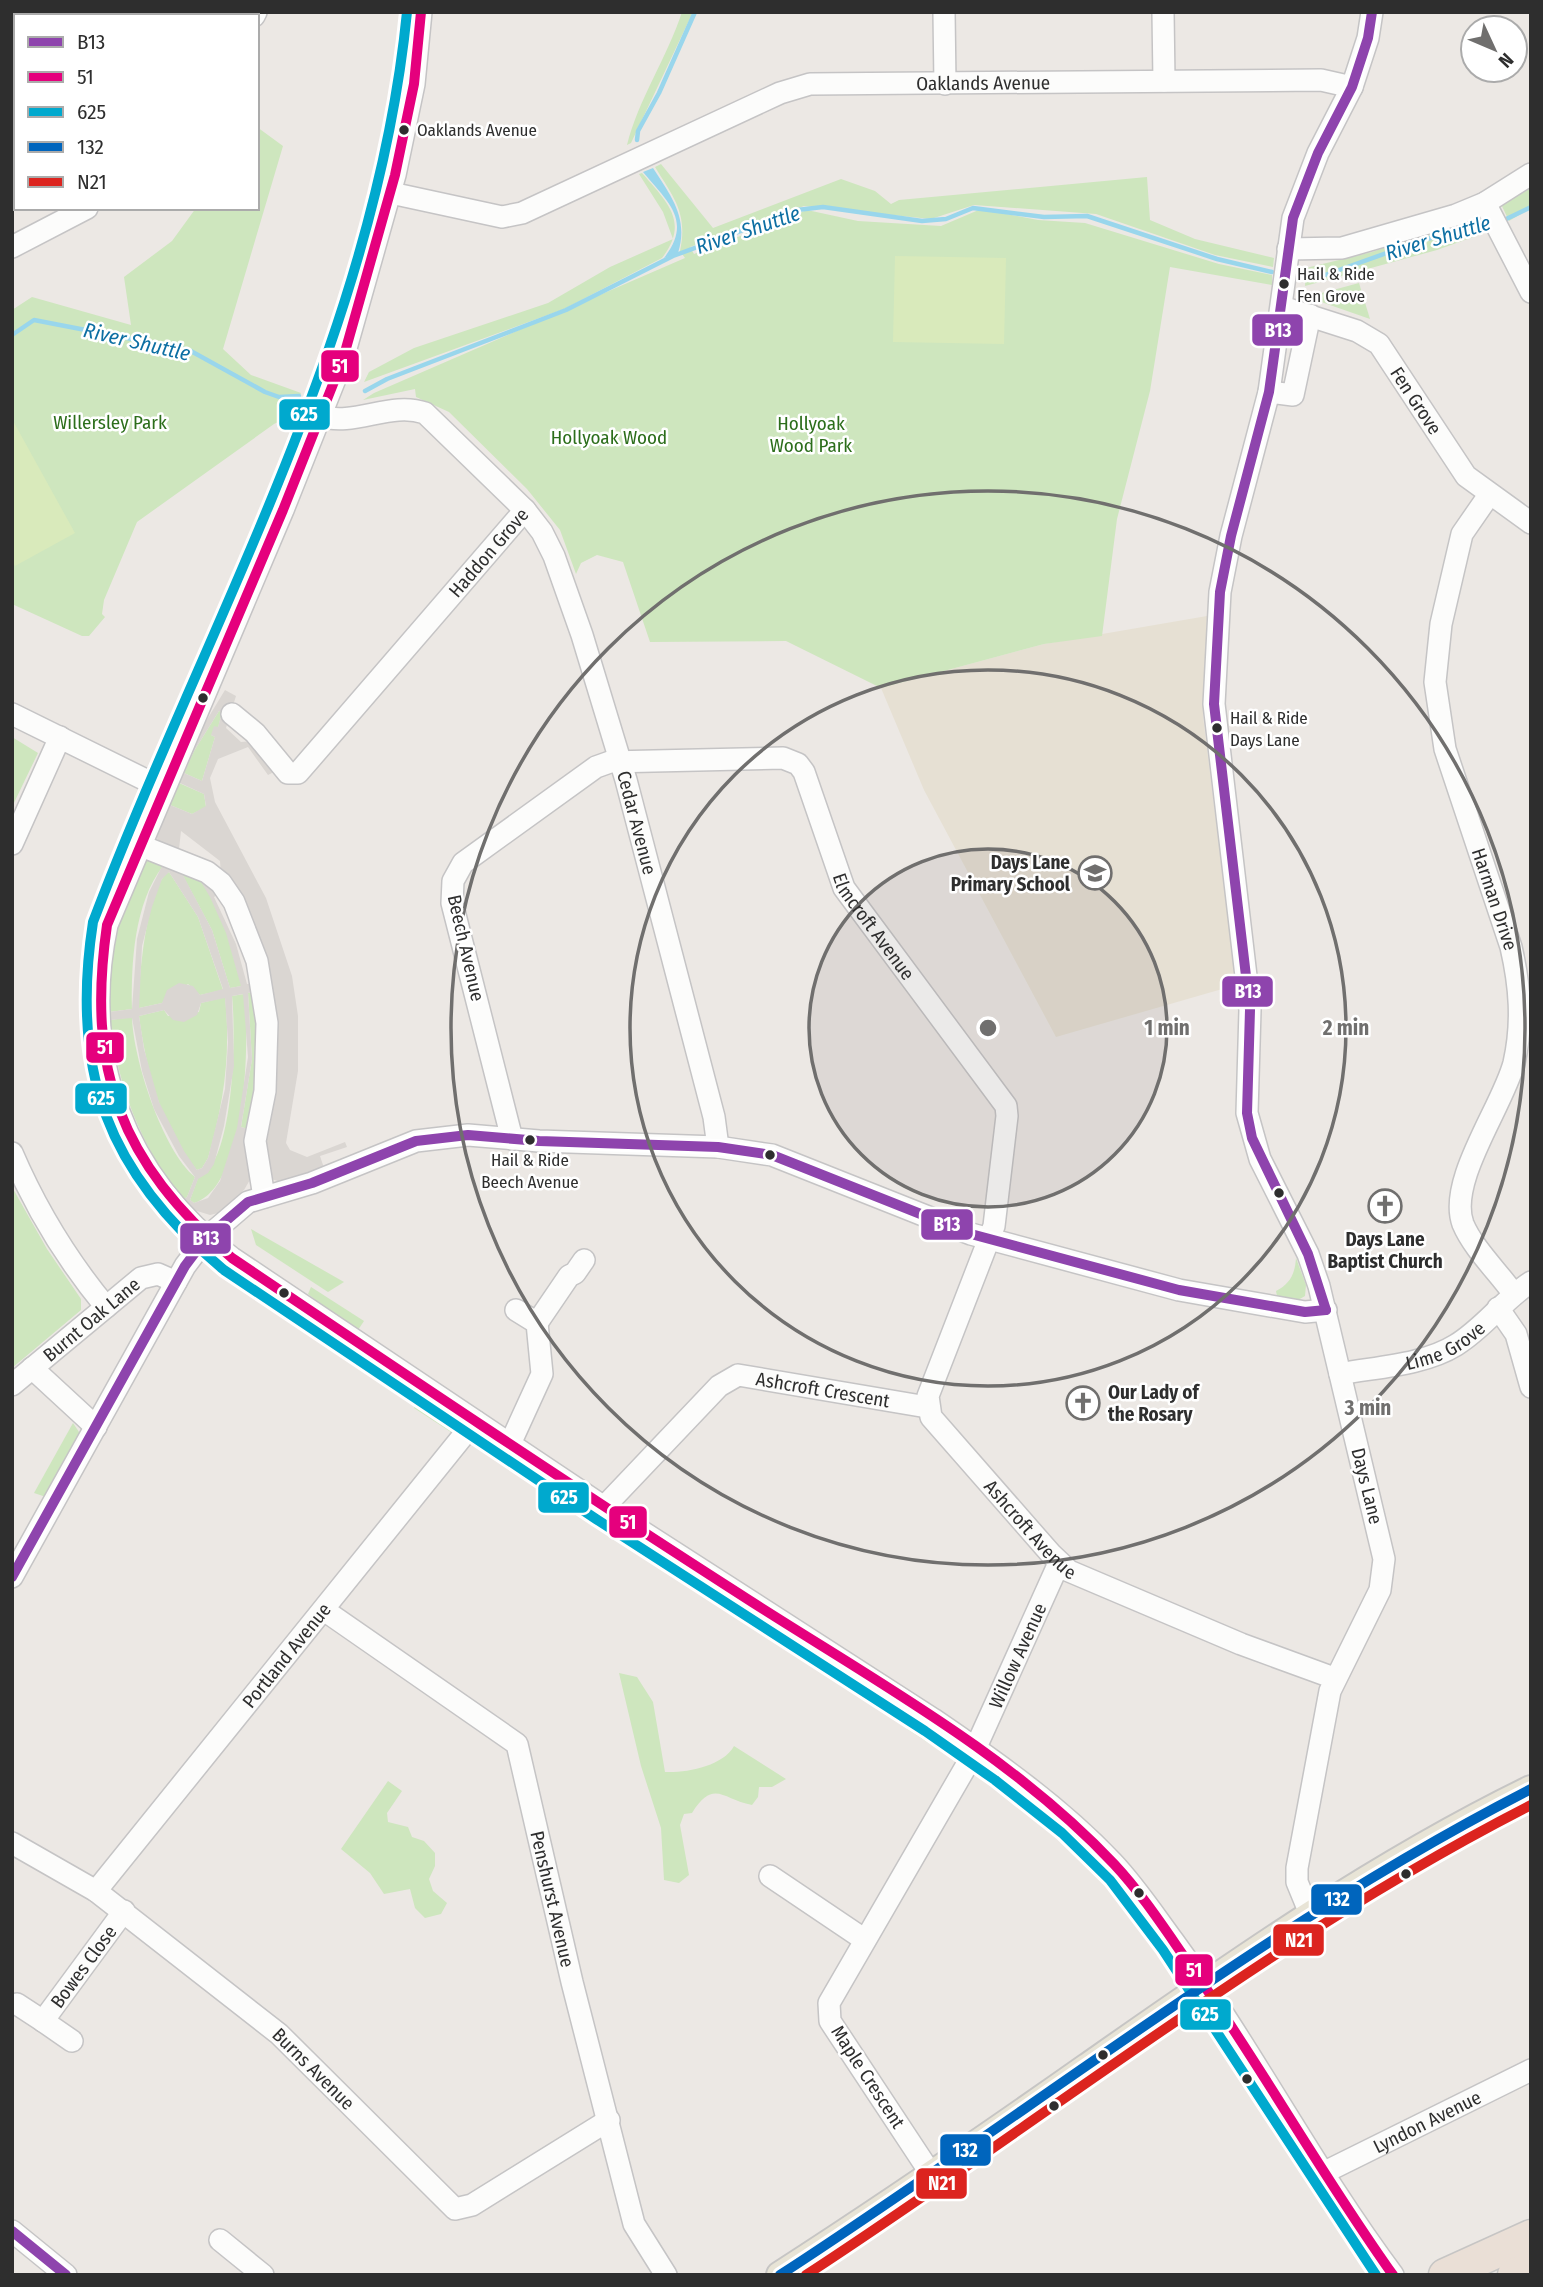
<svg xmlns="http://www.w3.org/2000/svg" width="1543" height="2287" font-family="'Fira Sans Condensed',sans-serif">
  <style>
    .education { fill: #e6e0d3 }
    .green { fill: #cee6be }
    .pitch { fill: #d9eabb }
    .plaza { fill: #dad6d2; fill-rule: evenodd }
    .water { fill: #99d6ec }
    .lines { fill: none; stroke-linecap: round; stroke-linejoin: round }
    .stream { stroke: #99d6ec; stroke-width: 4.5 }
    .minor-casing { stroke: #c5c4c5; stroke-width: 24 }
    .major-casing { stroke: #c6c5c4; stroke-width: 30 }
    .highway-casing { stroke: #c6c5c4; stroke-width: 35 }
    .minor { stroke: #fcfcfb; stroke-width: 21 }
    .major { stroke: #e8e4d6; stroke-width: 26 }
    .highway { stroke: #eadfd6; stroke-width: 32 }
    .bus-1-casing { stroke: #fff; stroke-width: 16 }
    .bus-2-casing { stroke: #fff; stroke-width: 16 }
    .bus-3-casing { stroke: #fff; stroke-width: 16 }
    .bus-4-casing { stroke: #fff; stroke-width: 16 }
    .bus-5-casing { stroke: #fff; stroke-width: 16 }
    .bus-1 { stroke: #8e44ad; stroke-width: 10 }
    .bus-2 { stroke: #e5007d; stroke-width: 10 }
    .bus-3 { stroke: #00a9ce; stroke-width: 10 }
    .bus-4 { stroke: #0065bd; stroke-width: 10 }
    .bus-5 { stroke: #dc241f; stroke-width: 10 }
    .ring { fill: none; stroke: #706f6e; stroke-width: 3.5 }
    .bus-dot { fill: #2e2e2e; stroke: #fff; stroke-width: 2.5 }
    .labels { text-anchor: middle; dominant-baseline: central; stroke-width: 5; stroke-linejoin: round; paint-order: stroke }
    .bus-label { font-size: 17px; fill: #2e2e2e; stroke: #fff; text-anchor: start }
    .street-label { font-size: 19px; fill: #2e2e2e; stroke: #fff }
    .park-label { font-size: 19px; fill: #2c6e1b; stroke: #fff }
    .poi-label { font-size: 19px; font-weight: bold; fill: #2e2e2e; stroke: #fff; text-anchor: end }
    .water-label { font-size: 21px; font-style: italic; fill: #0d6fa3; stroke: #fff }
    .centre { fill: #706f6e; stroke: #fff; stroke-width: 3.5 }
    .ring-label { font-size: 21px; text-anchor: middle; font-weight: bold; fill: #706f6e; stroke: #fff; stroke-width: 5; stroke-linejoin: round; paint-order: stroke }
    .line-badge { stroke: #fff; stroke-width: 2.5 }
    .badge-label { font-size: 19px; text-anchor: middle; font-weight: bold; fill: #fff }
  </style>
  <rect width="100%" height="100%" fill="#ece8e4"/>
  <polygon class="education" points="1207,616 1203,716 1236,985 1056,1037 924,790 881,688 1044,644"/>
  <g class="green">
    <path d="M682 12H693L631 143 627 145C639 98 667 58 682 12Z"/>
    <polygon points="257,127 283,146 223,349 251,375 301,393 291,416 274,424 137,522 104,600 102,614 105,617 89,636 82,636 12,604 12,310 32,297 131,325 124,277 172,241 196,208 257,208"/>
    <path d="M661 164 713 228 841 179 875 191 891 204 899 200 1147 177 1150 220 1195 239 1274 258 1273 267 1215 255 1096 214 974 205 931 219 804 206 690 247 694 254 807 210 858 221 941 226 981 209 1038 220 1085 223 1219 264 1272 275V285L1170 267 1150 391 1117 519 1102 636 1044 644 881 688 786 641 650 642 623 562 597 555 581 563 576 574 560 530 527 489 449 412 416 397 415 389 363 400 374 393 685 258 680 251C688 213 674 198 655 167Z"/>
    <path d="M642 173C667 202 690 222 662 258L564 309 364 382 369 372 414 348 548 303 610 267 673 239 663 212 639 174Z"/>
    <polygon points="1531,182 1531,208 1509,221 1500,202"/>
    <polygon points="1476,216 1487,232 1437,250 1305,286 1306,268 1372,252"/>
    <polygon points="1359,283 1370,319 1307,297"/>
    <polygon points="219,711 222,712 218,728 211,735 215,737 202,781 184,773 194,751"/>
    <polygon points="12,737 38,753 12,807"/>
    <polygon points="179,783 204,794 206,807 192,814 170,805"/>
    <path d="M147 859 163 866C134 903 131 964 132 1009L109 1012V981L116 928 143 862Z"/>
    <path d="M169 872 198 917 223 990 200 995 188 984 162 1003 139 1008C138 983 147 883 169 872Z"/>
    <path d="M182 874C188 876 198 879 202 883 222 905 235 957 242 986L230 988 212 930Z"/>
    <polygon points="255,991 258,1071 248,1129 241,1127 252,1059 248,993"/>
    <path d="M244 994C250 1040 247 1187 194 1203L190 1200 198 1178C235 1164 236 1031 232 996Z"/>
    <path d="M225 997C231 1054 224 1103 208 1158L202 1168 197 1170C161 1128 146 1069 139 1016L164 1010 168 1016 199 1012 201 1003Z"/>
    <path d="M132 1017C133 1059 163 1151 195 1177L187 1197 182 1200C141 1145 118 1088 110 1020Z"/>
    <polygon points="12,1187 47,1249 81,1299 81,1310 12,1368"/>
    <polygon points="251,1229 344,1282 328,1292 256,1245"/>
    <path d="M1296 1258 1306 1285 1305 1296 1298 1300 1277 1296 1276 1291C1290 1284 1295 1274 1296 1258Z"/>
    <polygon points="311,1287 364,1321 356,1333 308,1294"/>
    <polygon points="421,1396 455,1420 457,1436 414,1408"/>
    <polygon points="73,1423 81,1435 46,1497 34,1493"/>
    <path d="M619 1673 637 1677 653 1702 665 1772C687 1773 723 1766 734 1746L786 1779 772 1787H759L758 1797 752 1805C723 1800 714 1778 692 1813L684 1814 680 1825 689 1875 679 1883 664 1880 661 1828 641 1766Z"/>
    <polygon points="914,1718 962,1751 956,1761 907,1729"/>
    <polygon points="388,1781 402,1791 387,1813 388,1822 408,1827 412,1837 424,1841 435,1853 435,1866 429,1879 433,1891 447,1903 441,1914 425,1918 415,1908 410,1889 384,1894 370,1873 341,1849"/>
  </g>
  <g class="pitch">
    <polygon points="895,256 1006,258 1004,344 893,342"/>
    <polygon points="12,419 75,533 15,566 12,561"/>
  </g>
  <g class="plaza">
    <path d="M225 690 236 696 226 728 241 742 252 741 276 771 268 775 248 747 218 759 210 778 215 802 266 898 292 976 298 1016V1071L286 1143 290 1150 307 1157 345 1142 347 1147 320 1156 324 1168 280 1182 269 1178 261 1143 276 1053 221 875 220 861 181 831 179 849 160 842 155 836 191 746ZM219 711 222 712 218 727 214 726 211 735 215 737 202 781 184 773 194 751ZM180 783 204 794 206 806 192 814 170 805Z"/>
    <path d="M147 859 205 879 220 893 214 897 236 944 247 984H254L255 991 248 993 252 1059 241 1127 248 1129 245 1149 251 1178 244 1190 218 1213 210 1215 194 1210 182 1200 187 1197 195 1177 179 1156 154 1109 142 1071 132 1018 110 1020 109 1012 132 1009 137 939 149 892 162 866ZM169 872 198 917 223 989 200 995 193 986 179 983 167 990 162 1003 139 1008 142 946 152 907 162 879ZM183 875 201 882 210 897 226 933 241 986 230 988 212 930ZM243 994 248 1057 237 1128 220 1181 208 1198 194 1203 190 1200 198 1179 208 1173 214 1164 224 1126 234 1066 232 996ZM225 998 228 1042 225 1089 208 1158 202 1168 197 1170 184 1151 159 1102 144 1049 139 1016 164 1010 173 1020 184 1022 197 1015 201 1003Z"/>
  </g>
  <path class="water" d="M653 168C671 196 689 218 678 253L664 258C693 221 668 202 643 172Z"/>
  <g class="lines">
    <g class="stream">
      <polyline points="637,140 638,131 659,93 695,12"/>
      <polyline points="1500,222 1531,207"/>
      <polyline points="1305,275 1325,275 1426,239 1489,226"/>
      <polyline points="12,335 34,320 189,350 265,392 279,397 299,396"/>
      <polyline points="365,391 387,379 566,310 673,256 797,210 823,207 922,221 946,219 973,208 1044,217 1087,216 1217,259 1272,272"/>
    </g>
    <defs>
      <g id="minor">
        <path d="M421 12 414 84 395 175 343 359 283 510 107 925C79 1057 124 1177 232 1258L604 1507 933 1719C996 1762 1060 1807 1112 1862 1135 1886 1154 1915 1174 1942 1252 2049 1313 2168 1393 2275"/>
        <polyline points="944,12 945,84"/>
        <polyline points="1163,12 1164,81"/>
        <polyline points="254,16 256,12"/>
        <polyline points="12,41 16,47"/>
        <path id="s1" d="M391 193 502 217 522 213 780 93 810 84 1321 80 1352 87"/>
        <polyline points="1485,203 1531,292"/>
        <polyline points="12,247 87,208"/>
        <polyline points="1288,249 1342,248 1456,215 1485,203 1531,174"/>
        <path id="s2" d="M1282 307 1357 331 1379 344 1466 476 1531 523"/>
        <polyline points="1269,392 1293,395 1310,315"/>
        <path id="s3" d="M1489 495 1462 534 1441 624 1435 682 1445 749 1511 947C1520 986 1523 1023 1514 1063 1503 1106 1447 1181 1463 1224 1473 1248 1498 1272 1513 1293"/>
        <path id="s4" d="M525 510 542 532 554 556 582 635 626 780 714 1117 718 1147"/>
        <polyline points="12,714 164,789"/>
        <path id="s5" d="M232 714 255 733 288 773H298L525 510 425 413C390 401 355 427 320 416"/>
        <polyline points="12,844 60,737"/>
        <polyline points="139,845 207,872 221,883 234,902 257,961 267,1023 265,1091 255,1141 264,1197"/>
        <path id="s6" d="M512 1139 452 903 453 881 463 863 596 767 610 762 783 758 798 764 804 772 844 888 1006 1106 1007 1116 994 1226 928 1396 931 1417 1051 1554 1069 1571 1241 1644 1334 1678"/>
        <path d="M12 1153C36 1209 67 1260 106 1307"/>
        <polyline points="1498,1308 1516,1334 1531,1387"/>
        <polyline points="537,1323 569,1276 575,1273 584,1260"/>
        <polyline points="32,1368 96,1427"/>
        <path id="s7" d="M1340 1374C1377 1367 1424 1365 1456 1345 1484 1328 1503 1300 1531 1282"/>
        <path id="s8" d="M12 1385 141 1278 158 1274 176 1282"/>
        <polyline points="510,1444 542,1374 537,1323 516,1310"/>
        <path id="s9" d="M604 1507 719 1386 738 1375 927 1407"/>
        <polyline points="12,1577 185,1266 206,1238 248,1202 312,1183 416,1141 468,1135 539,1141 718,1147 772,1155 971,1234 1179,1290 1305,1312 1326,1310"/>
        <path id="s10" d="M324 1610 517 1744 572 1982 634 2224 666 2275"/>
        <path id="s11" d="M12 1843 96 1891 279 2034 455 2209 472 2205 609 2120"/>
        <polyline points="770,1876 865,1940"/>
        <path id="s12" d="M96 1891 475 1421"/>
        <polyline points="1311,1916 1297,1882 1297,1868 1330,1691 1380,1590 1384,1559 1319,1286 1308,1254 1260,1159 1247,1113 1250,1010 1214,704 1220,592 1231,536 1269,392 1293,218 1318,153 1352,87 1368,38 1372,12"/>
        <polyline points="17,2004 43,2021"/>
        <path id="s13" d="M72 2041 43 2021 124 1911"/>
        <path id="s14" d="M1323 2173 1531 2070"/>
        <path id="s15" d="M931 2174 830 2021 829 2003 972 1756 1059 1563"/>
        <polyline points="12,2231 66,2275"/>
        <polyline points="220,2240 263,2275"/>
      </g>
      <path id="major" d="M780 2275C884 2208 986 2138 1087 2067 1230 1967 1373 1866 1531 1789"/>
      <g id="highway">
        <polyline points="1445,2275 1531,2236"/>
        <polyline points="1514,2275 1531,2267"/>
      </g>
    </defs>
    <use href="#minor" class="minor-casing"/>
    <use href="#major" class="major-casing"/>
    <use href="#highway" class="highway-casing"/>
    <use href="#minor" class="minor"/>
    <use href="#major" class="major"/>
    <use href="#highway" class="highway"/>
    <defs>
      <g id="bus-1">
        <polyline points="1326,1310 1308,1254 1252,1138 1247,1113 1250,1010 1214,704 1220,592 1231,536 1269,392 1293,218 1318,153 1352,87 1368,38 1372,12"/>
        <polyline points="12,1577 185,1266 206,1238 248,1202 312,1183 416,1141 468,1135 539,1141 718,1147 772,1155 971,1234 1179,1290 1305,1312 1326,1310"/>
        <polyline points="12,2231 66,2275"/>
      </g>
      <path id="bus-2" d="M421 12 414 84 395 175 343 359 283 510 107 925C86 1071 120 1162 232 1258 400 1371 568 1484 738 1593 866 1676 1009 1752 1114 1864 1143 1895 1166 1931 1190 1965 1261 2066 1321 2174 1393 2275"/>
      <path id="bus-3" d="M407 12C375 337 207 622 93 922 70 1071 107 1173 224 1270L596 1519 925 1731 995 1780 1062 1833 1110 1880 1163 1950 1376 2275"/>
      <path id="bus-4" d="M780 2275C1030 2113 1265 1925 1531 1789"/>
      <path id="bus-5" d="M806 2275C1047 2118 1274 1936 1531 1805"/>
    </defs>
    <use href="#bus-1" class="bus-1-casing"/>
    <use href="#bus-2" class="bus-2-casing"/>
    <use href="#bus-3" class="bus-3-casing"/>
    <use href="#bus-4" class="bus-4-casing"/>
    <use href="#bus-5" class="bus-5-casing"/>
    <use href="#bus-1" class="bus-1"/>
    <use href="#bus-2" class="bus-2"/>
    <use href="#bus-3" class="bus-3"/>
    <use href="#bus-4" class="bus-4"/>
    <use href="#bus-5" class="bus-5"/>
  </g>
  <circle cx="988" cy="1028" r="179" fill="#706f6e" fill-opacity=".12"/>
  <g class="ring">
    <circle cx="988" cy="1028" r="179"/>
    <circle cx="988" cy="1028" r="358"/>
    <circle cx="988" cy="1028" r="537"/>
  </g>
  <defs>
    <symbol id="school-ring" viewBox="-11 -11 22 22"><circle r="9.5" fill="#fff" stroke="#706f6e" stroke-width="1.5"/><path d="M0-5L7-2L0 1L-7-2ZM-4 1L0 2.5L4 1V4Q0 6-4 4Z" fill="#706f6e"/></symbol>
    <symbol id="church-ring" viewBox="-11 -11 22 22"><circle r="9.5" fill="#fff" stroke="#706f6e" stroke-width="1.5"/><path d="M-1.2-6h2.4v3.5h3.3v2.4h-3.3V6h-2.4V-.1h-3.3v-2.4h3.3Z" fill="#706f6e"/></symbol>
  </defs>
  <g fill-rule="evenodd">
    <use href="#school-ring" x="1076" y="854" width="38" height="38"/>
    <use href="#church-ring" x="1366" y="1187" width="38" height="38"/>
    <use href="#church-ring" x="1064" y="1384" width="38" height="38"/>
  </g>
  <g class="bus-dot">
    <circle cx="404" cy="130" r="6"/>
    <circle cx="1284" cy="284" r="6"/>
    <circle cx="203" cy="698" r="6"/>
    <circle cx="1217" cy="728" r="6"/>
    <circle cx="530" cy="1140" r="6"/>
    <circle cx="770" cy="1155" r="6"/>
    <circle cx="1279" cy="1193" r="6"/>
    <circle cx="284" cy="1293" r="6"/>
    <circle cx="1406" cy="1874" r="6"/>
    <circle cx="1139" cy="1893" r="6"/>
    <circle cx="1103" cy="2055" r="6"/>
    <circle cx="1247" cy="2079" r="6"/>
    <circle cx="1054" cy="2106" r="6"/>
  </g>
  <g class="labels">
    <g class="bus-label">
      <text x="417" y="130">Oaklands Avenue</text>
      <text x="1297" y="274">Hail &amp; Ride<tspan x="1297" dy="22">Fen Grove</tspan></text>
      <text x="1230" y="718">Hail &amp; Ride<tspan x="1230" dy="22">Days Lane</tspan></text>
      <text x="530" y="1160" text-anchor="middle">Hail &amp; Ride<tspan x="530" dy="22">Beech Avenue</tspan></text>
    </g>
    <g class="street-label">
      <text stroke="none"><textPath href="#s1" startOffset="623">Oaklands Avenue</textPath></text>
      <text stroke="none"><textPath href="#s2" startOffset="172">Fen Grove</textPath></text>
      <text stroke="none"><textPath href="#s5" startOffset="383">Haddon Grove</textPath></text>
      <text stroke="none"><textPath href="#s4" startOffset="334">Cedar Avenue</textPath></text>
      <text stroke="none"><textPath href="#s3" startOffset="424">Harman Drive</textPath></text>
      <text stroke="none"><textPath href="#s6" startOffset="835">Elmcroft Avenue</textPath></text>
      <text transform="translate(466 948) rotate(77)">Beech Avenue</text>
      <text stroke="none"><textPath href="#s8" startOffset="103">Burnt Oak Lane</textPath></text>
      <text stroke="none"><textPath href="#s7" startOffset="110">Lime Grove</textPath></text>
      <text stroke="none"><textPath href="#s9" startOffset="275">Ashcroft Crescent</textPath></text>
      <text transform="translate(1367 1486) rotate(76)">Days Lane</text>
      <text stroke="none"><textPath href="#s6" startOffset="1533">Ashcroft Avenue</textPath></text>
      <text stroke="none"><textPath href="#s15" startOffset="597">Willow Avenue</textPath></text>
      <text stroke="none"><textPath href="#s12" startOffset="303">Portland Avenue</textPath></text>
      <text stroke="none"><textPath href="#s10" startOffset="394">Penshurst Avenue</textPath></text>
      <text stroke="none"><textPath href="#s13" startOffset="103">Bowes Close</textPath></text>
      <text stroke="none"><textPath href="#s11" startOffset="378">Burns Avenue</textPath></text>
      <text transform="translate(868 2077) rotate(57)">Maple Crescent</text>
      <text stroke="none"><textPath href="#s14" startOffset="116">Lyndon Avenue</textPath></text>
    </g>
    <g class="park-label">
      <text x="110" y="422">Willersley Park</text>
      <text x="811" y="423">Hollyoak<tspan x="811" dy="22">Wood Park</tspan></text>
      <text x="609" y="437">Hollyoak Wood</text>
    </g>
    <g class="poi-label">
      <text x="1070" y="862">Days Lane<tspan x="1070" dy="22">Primary School</tspan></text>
      <text x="1385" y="1239" text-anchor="middle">Days Lane<tspan x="1385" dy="22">Baptist Church</tspan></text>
      <text x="1108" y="1392" text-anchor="start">Our Lady of<tspan x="1108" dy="22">the Rosary</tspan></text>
    </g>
    <g class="water-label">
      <text transform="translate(748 230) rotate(-19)">River Shuttle</text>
      <text transform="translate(1438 238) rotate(-17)">River Shuttle</text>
      <text transform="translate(137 342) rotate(13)">River Shuttle</text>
    </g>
  </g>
  <circle cx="988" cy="1028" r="10" class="centre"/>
  <g class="ring-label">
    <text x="1167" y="1035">1 min</text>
    <text x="1346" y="1035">2 min</text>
    <text x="1368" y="1415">3 min</text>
  </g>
  <g class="line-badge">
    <rect x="1251" y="313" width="53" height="34" rx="7" fill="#8e44ad"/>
    <rect x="320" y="349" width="40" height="34" rx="7" fill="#e5007d"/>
    <rect x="278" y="398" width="53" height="33" rx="7" fill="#00a9ce"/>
    <rect x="1221" y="975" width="53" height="33" rx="7" fill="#8e44ad"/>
    <rect x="85" y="1031" width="40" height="33" rx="7" fill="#e5007d"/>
    <rect x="74" y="1082" width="54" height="33" rx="7" fill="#00a9ce"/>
    <rect x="920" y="1208" width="54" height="33" rx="7" fill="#8e44ad"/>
    <rect x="179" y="1222" width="53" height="33" rx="7" fill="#8e44ad"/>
    <rect x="537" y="1481" width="53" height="33" rx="7" fill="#00a9ce"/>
    <rect x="608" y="1505" width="40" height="34" rx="7" fill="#e5007d"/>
    <rect x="1310" y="1883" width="53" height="33" rx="7" fill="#0065bd"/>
    <rect x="1272" y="1923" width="53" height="34" rx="7" fill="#dc241f"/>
    <rect x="1174" y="1953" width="40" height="34" rx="7" fill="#e5007d"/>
    <rect x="1179" y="1998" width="53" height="33" rx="7" fill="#00a9ce"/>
    <rect x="939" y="2133" width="53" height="34" rx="7" fill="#0065bd"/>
    <rect x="915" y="2167" width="53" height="33" rx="7" fill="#dc241f"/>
  </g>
  <g class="badge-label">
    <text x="1278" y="337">B13</text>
    <text x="340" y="373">51</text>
    <text x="304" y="421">625</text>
    <text x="1248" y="998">B13</text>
    <text x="105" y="1054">51</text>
    <text x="101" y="1105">625</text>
    <text x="947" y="1231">B13</text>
    <text x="206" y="1245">B13</text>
    <text x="564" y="1504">625</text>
    <text x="628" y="1529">51</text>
    <text x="1337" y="1906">132</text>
    <text x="1299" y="1947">N21</text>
    <text x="1194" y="1977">51</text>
    <text x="1205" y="2021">625</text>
    <text x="965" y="2157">132</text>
    <text x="942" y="2190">N21</text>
  </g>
  <rect width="1543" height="2287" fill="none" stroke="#2e2e2e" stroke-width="28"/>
  <rect x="14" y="14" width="245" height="196" fill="#ffffff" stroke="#ababab" stroke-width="2"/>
  <rect x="28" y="37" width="35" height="10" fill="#8e44ad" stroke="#ababab" stroke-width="2"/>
  <text x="77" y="49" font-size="21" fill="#2e2e2e">B13</text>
  <rect x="28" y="72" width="35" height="10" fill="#e5007d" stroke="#ababab" stroke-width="2"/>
  <text x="77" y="84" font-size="21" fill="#2e2e2e">51</text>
  <rect x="28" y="107" width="35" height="10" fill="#00a9ce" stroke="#ababab" stroke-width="2"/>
  <text x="77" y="119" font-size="21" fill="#2e2e2e">625</text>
  <rect x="28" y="142" width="35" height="10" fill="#0065bd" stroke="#ababab" stroke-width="2"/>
  <text x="77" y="154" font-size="21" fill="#2e2e2e">132</text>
  <rect x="28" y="177" width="35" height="10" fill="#dc241f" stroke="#ababab" stroke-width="2"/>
  <text x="77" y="189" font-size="21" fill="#2e2e2e">N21</text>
  <g transform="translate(1494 49) rotate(134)"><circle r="33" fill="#ffffff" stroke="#ababab" stroke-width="2"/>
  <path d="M0-5L12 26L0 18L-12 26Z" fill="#706f6e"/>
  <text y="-10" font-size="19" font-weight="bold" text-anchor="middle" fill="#2e2e2e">N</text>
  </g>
</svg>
